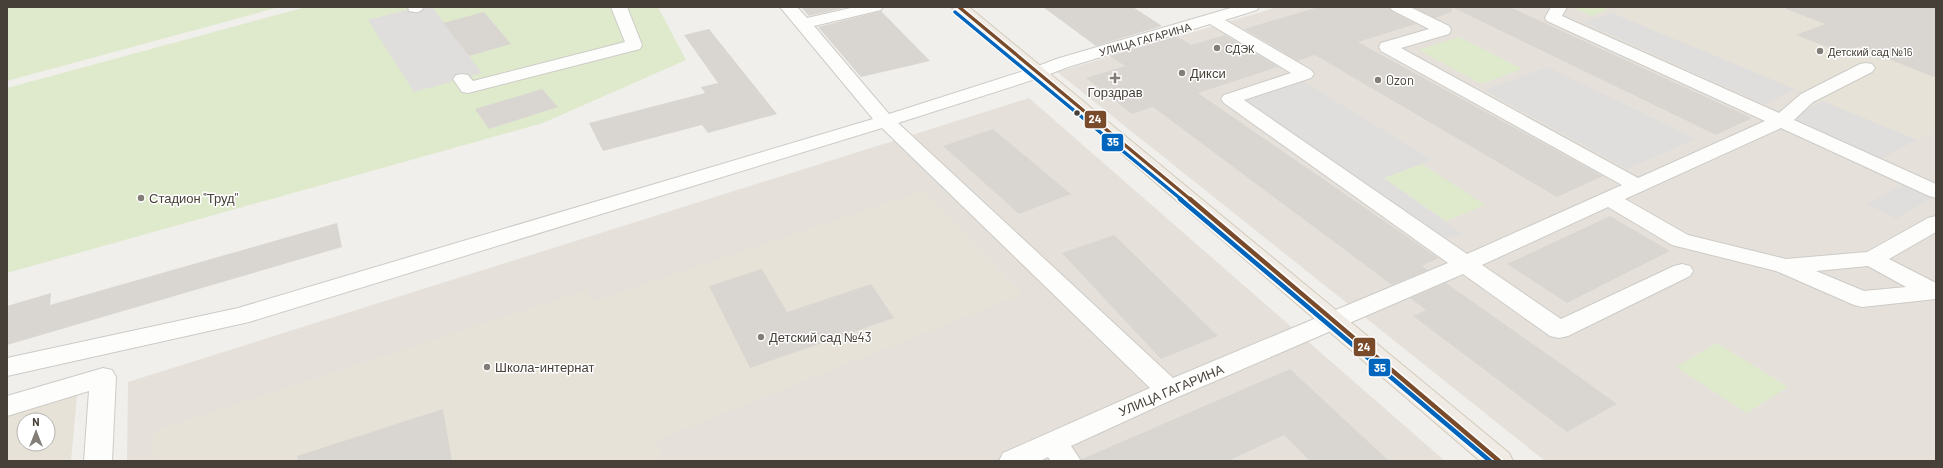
<svg xmlns="http://www.w3.org/2000/svg" width="1943" height="468" font-family="Barlow,sans-serif">
  <style>
    .residential { fill: #e5e1da }
    .education { fill: #e7e2d7; fill-rule: evenodd }
    .green { fill: #dfeacd }
    .parking { fill: #e0dedc }
    .building { fill: #d9d6d2 }
    .lines { fill: none; stroke-linecap: round; stroke-linejoin: round }
    .minor-casing { stroke: #cdcbc7; stroke-width: 2 }
    .major-casing { stroke: #d2caba; stroke-width: 2 }
    .minor { fill: #fdfdfc; fill-rule: evenodd }
    .major { fill: #f0ece5; fill-rule: evenodd }
    .bus-1-far1-casing { stroke: #fff; stroke-width: 6 }
    .bus-1-casing { stroke: #fff; stroke-width: 8 }
    .bus-2-far1-casing { stroke: #fff; stroke-width: 6 }
    .bus-2-casing { stroke: #fff; stroke-width: 8 }
    .bus-1-far1 { stroke: #7a4b2a; stroke-width: 3.5 }
    .bus-1 { stroke: #7a4b2a; stroke-width: 4.5 }
    .bus-2-far1 { stroke: #0065bd; stroke-width: 3.5 }
    .bus-2 { stroke: #0065bd; stroke-width: 4.5 }
    .poi-dot { fill: #827d77; stroke: #fff; stroke-width: 1.5 }
    .bus-dot { fill: #474038; stroke: #fff; stroke-width: 1.5 }
    .labels { text-anchor: middle; dominant-baseline: central; stroke-width: 3; stroke-linejoin: round; paint-order: stroke }
    .far-street-label { font-size: 11px; fill: #474038; stroke: #fff }
    .far-poi-label { font-size: 11px; fill: #474038; stroke: #fff; text-anchor: start }
    .poi-label { font-size: 13px; fill: #474038; stroke: #fff; text-anchor: start }
    .street-label { font-size: 13px; fill: #474038; stroke: #fff }
    .line-badge { stroke: #fff; stroke-width: 1.5 }
    .badge-label { font-size: 11px; text-anchor: middle; font-weight: bold; fill: #fff }
  </style>
  <rect width="100%" height="100%" fill="#f1efeb"/>
  <g class="residential">
    <polygon points="1278,7 1936,7 1936,461 1545,461 1057,72"/>
    <polygon points="1029,98 1445,461 127,461 128,382"/>
  </g>
  <g class="education">
    <polygon points="1629,7 1936,7 1936,132 1917,140 1612,13"/>
    <polygon points="923,191 1022,294 656,440 665,461 153,461 154,431 587,290 592,302"/>
    <path d="M79 375 71 461H7V396ZM24 420H48V444H24Z"/>
  </g>
  <g class="green">
    <polygon points="7,7 280,7 7,81"/>
    <polygon points="306,7 658,7 686,60 543,123 7,273 7,88"/>
    <polygon points="1582,7 1601,7 1608,10 1591,16 1576,9"/>
    <polygon points="1459,37 1522,69 1481,84 1419,50"/>
    <polygon points="1422,164 1485,205 1446,221 1383,178"/>
    <polygon points="1717,343 1788,387 1747,413 1676,367"/>
  </g>
  <g class="parking">
    <polygon points="418,7 432,7 482,73 414,92 368,20"/>
    <polygon points="1612,13 1795,89 1765,105 1583,22"/>
    <polygon points="1548,67 1696,139 1627,169 1484,90"/>
    <polygon points="1303,81 1432,160 1384,178 1463,234 1438,240 1237,101"/>
    <polygon points="1823,101 1917,140 1878,160 1788,120"/>
    <polygon points="1910,180 1936,195 1896,219 1867,204"/>
  </g>
  <g class="building">
    <polygon points="801,7 848,7 809,16"/>
    <polygon points="1043,7 1133,7 1162,26 1096,46"/>
    <polygon points="1319,7 1389,7 1391,11 1416,24 1358,42 1603,176 1557,197 1315,55 1298,61 1244,29"/>
    <polygon points="1413,7 1510,7 1752,118 1716,135 1452,7 1452,12 1435,18"/>
    <polygon points="1786,7 1936,7 1936,78 1859,47 1842,53 1796,35 1825,24 1786,9"/>
    <polygon points="881,11 930,61 861,77 818,27"/>
    <polygon points="484,12 511,44 469,56 443,23"/>
    <polygon points="709,29 777,114 708,133 702,125 603,151 589,123 705,93 701,87 718,83 684,35"/>
    <polygon points="1225,35 1278,67 1198,93 1438,258 1422,266 1428,270 1392,285 1153,107 1132,114 1086,78 1125,66 1110,56 1177,36 1191,45"/>
    <polygon points="542,89 558,107 489,129 475,109"/>
    <polygon points="993,129 1071,194 1019,214 943,146"/>
    <polygon points="1610,216 1670,251 1567,303 1507,264"/>
    <polygon points="337,223 342,247 7,345 7,306 51,293 50,305"/>
    <polygon points="1114,235 1218,336 1161,359 1062,253"/>
    <polygon points="762,269 787,312 871,284 894,318 750,368 709,286"/>
    <polygon points="1446,283 1574,373 1617,404 1567,432 1413,316 1426,310 1410,298"/>
    <polygon points="1290,369 1389,461 1310,461 1284,435 1228,461 1082,461 1082,459"/>
    <polygon points="443,409 452,461 298,461 297,456"/>
  </g>
  <g class="lines">
    <defs>
      <g id="minor">
        <path d="M408 7H424C420 13 416 13 409 11Z"/>
        <polygon points="611,7 627,7 642,45 640,49 468,93 462,92 453,79 456,75 462,74 468,75 473,81 625,42"/>
        <path d="M780 7H797L807 18 855 7H883L881 10 814 26 889 114 1033 68 1056 59 1234 7H1259L1257 10 1225 20 1311 70 1314 74 1311 78 1244 100 1467 254 1622 185 1381 51 1379 47 1381 43 1429 29 1392 10 1390 7H1410L1449 26 1451 30 1449 34 1401 48 1638 178 1765 121 1547 21 1545 18 1551 7H1567L1562 16 1779 113 1801 94 1860 64 1866 63 1872 64 1875 68 1872 72 1813 102 1794 120 1936 184V198L1929 196 1781 128 1625 199 1688 235 1786 259 1867 252 1928 218 1936 216V232L1889 259 1936 283V299L1862 307 1854 305 1776 271 1672 245 1608 207 1482 265 1561 319 1674 266 1682 264 1690 266 1693 271 1690 276 1568 336 1559 338 1550 336 1463 274 1178 397 1071 446 1081 461H1051L1048 457 1040 461H999L1003 453 1150 388 882 128 249 322 7 376V358L238 308 873 119ZM1210 24 1291 73 1224 95 1221 99 1224 103 1448 263 1173 378 898 123 1045 76 1068 67ZM1868 266 1906 287 1864 291 1816 271Z"/>
        <polygon points="103,368 112,370 116,377 112,461 84,461 89,391 7,416 7,396"/>
      </g>
      <polygon id="major" points="951,7 969,7 1509,453 1513,461 1480,461"/>
    </defs>
    <use href="#minor" class="minor-casing"/>
    <use href="#major" class="major-casing"/>
    <use href="#minor" class="minor"/>
    <use href="#major" class="major"/>
    <defs>
      <polyline id="bus-1-far1" points="959,7 1191,200"/>
      <polyline id="bus-1" points="1190,199 1499,461"/>
      <polyline id="bus-2-far1" points="955,12 1182,200"/>
      <polyline id="bus-2" points="1180,199 1490,461"/>
    </defs>
    <use href="#bus-1-far1" class="bus-1-far1-casing"/>
    <use href="#bus-1" class="bus-1-casing"/>
    <use href="#bus-2-far1" class="bus-2-far1-casing"/>
    <use href="#bus-2" class="bus-2-casing"/>
    <use href="#bus-1-far1" class="bus-1-far1"/>
    <use href="#bus-1" class="bus-1"/>
    <use href="#bus-2-far1" class="bus-2-far1"/>
    <use href="#bus-2" class="bus-2"/>
  </g>
  <g class="poi-dot">
    <circle cx="1217" cy="48" r="4"/>
    <circle cx="1820" cy="51" r="4"/>
    <circle cx="1182" cy="73" r="4"/>
    <path d="M1113 72h4v4h4v4h-4v4h-4v-4h-4v-4h4z"/>
    <circle cx="1378" cy="80" r="4"/>
    <circle cx="141" cy="198" r="4"/>
    <circle cx="761" cy="337" r="4"/>
    <circle cx="487" cy="367" r="4"/>
  </g>
  <circle class="bus-dot" cx="1077" cy="113" r="3.5"/>
  <g class="labels">
    <g class="far-street-label">
      <text transform="translate(1145 39) rotate(-16)">УЛИЦА ГАГАРИНА</text>
    </g>
    <g class="far-poi-label">
      <text x="1225" y="48">СДЭК</text>
      <text x="1828" y="51">Детский сад №16</text>
    </g>
    <g class="poi-label">
      <text x="1190" y="73">Дикси</text>
      <text x="1386" y="80">Ozon</text>
      <text x="1115" y="92" text-anchor="middle">Горздрав</text>
      <text x="149" y="198">Стадион "Труд"</text>
      <text x="769" y="337">Детский сад №43</text>
      <text x="495" y="367">Школа-интернат</text>
    </g>
    <g class="street-label">
      <text transform="translate(1171 390) rotate(-23)">УЛИЦА ГАГАРИНА</text>
    </g>
  </g>
  <g class="line-badge">
    <rect x="1084" y="110" width="23" height="19" rx="4" fill="#7a4b2a"/>
    <rect x="1101" y="133" width="23" height="19" rx="4" fill="#0065bd"/>
    <rect x="1353" y="337" width="23" height="20" rx="4" fill="#7a4b2a"/>
    <rect x="1368" y="358" width="23" height="19" rx="4" fill="#0065bd"/>
  </g>
  <g class="badge-label">
    <text x="1095" y="123">24</text>
    <text x="1113" y="146">35</text>
    <text x="1364" y="351">24</text>
    <text x="1380" y="372">35</text>
  </g>
  <rect width="1943" height="468" fill="none" stroke="#474038" stroke-width="16"/>
  <g transform="translate(36 432)"><circle r="19" fill="#ffffff" stroke="#b5b3af"/>
  <path d="M0-3L7 15L0 10L-7 15Z" fill="#827d77"/>
  <text y="-6" font-size="11" font-weight="bold" text-anchor="middle" fill="#474038">N</text>
  </g>
</svg>
